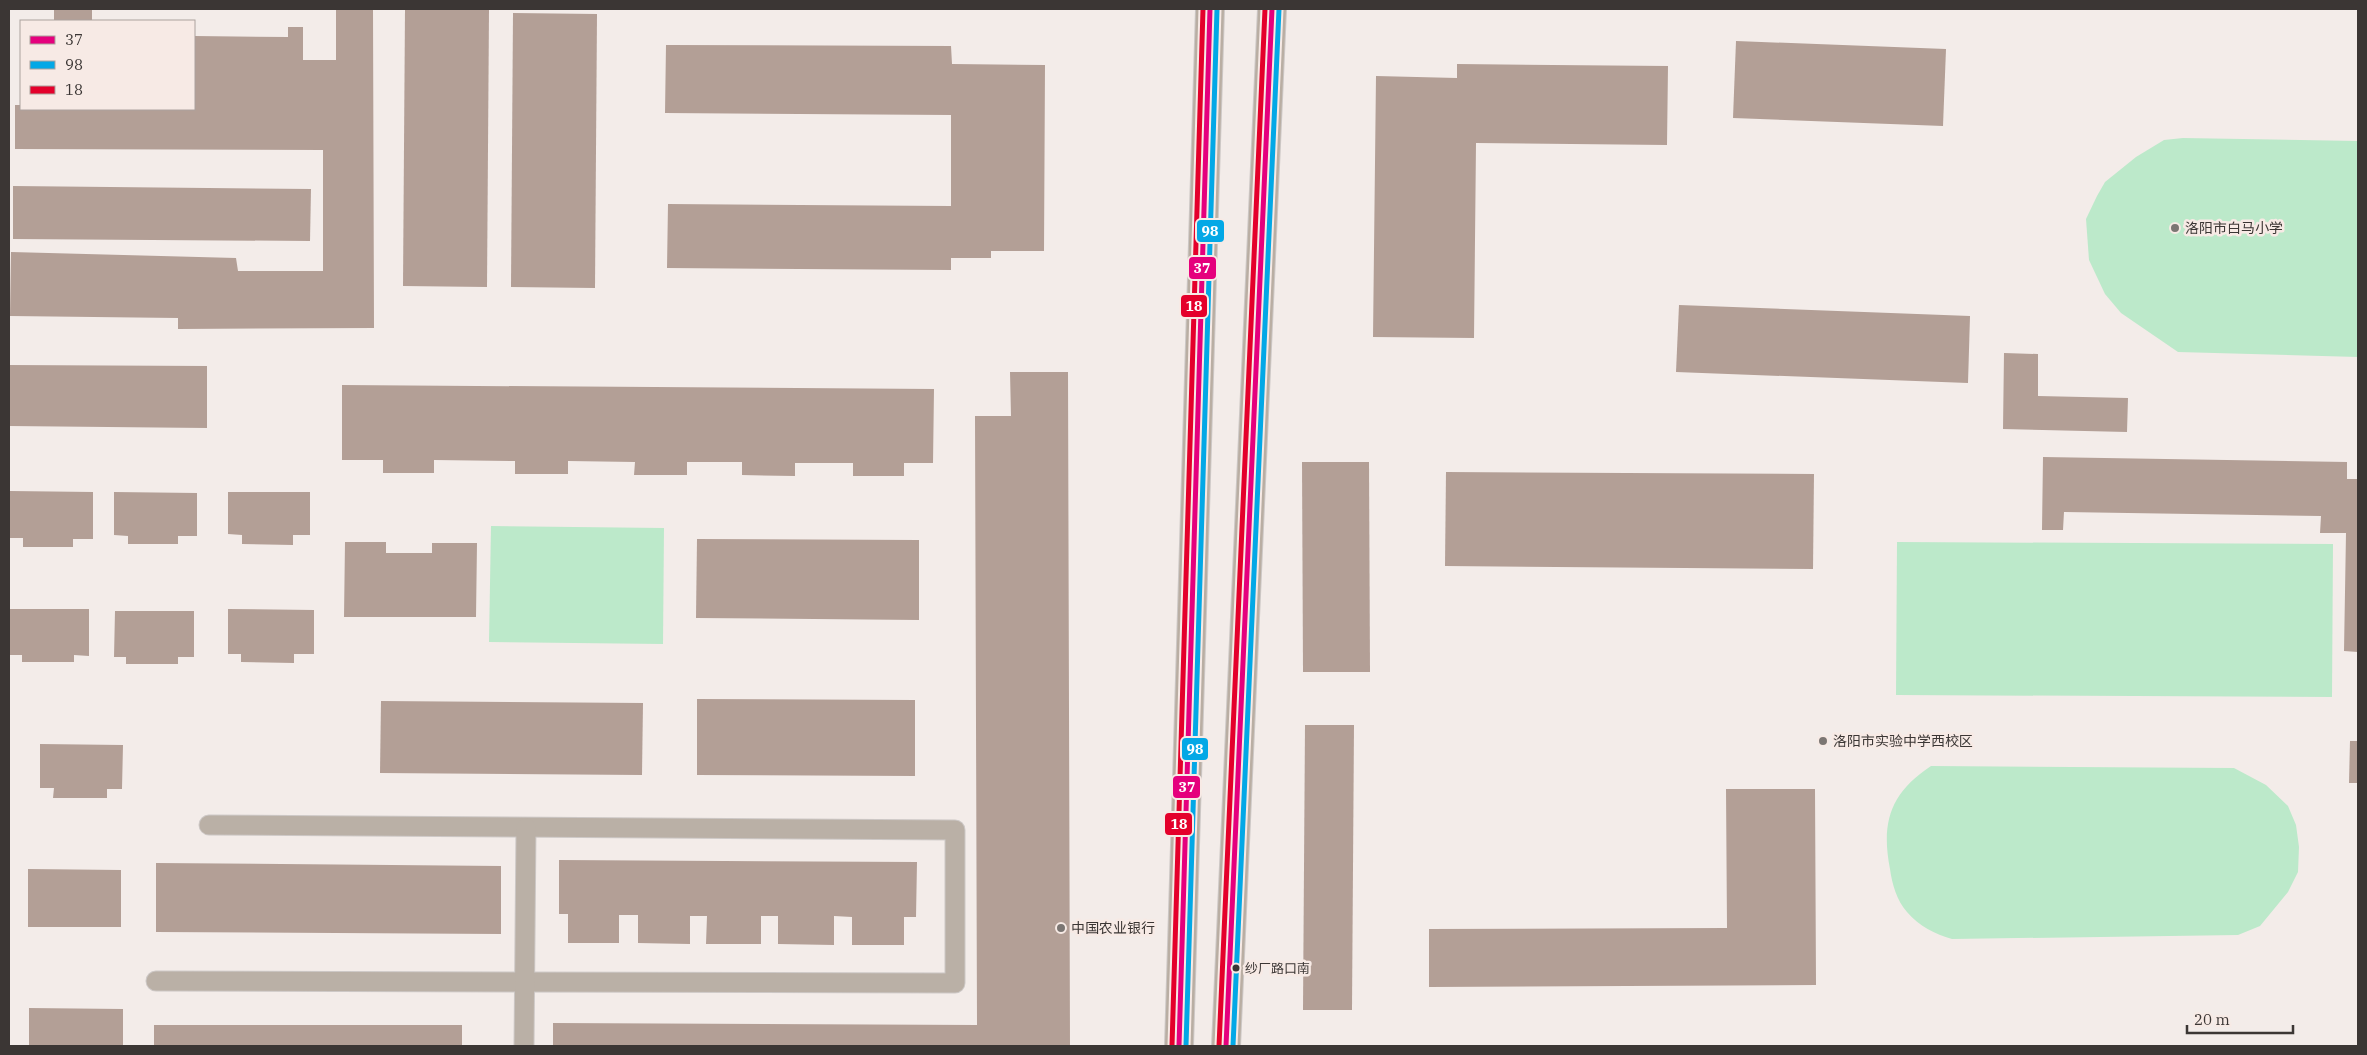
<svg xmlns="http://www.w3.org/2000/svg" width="2367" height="1055" font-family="'IBM Plex Serif','Noto Sans SC',serif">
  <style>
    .green { fill: #bce9ca }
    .building { fill: #b39f96 }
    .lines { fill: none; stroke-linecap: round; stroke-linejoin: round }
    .lane-casing { stroke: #cdc8c6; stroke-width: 21 }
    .secondary-casing { stroke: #cdc8c6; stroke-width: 30 }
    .lane { stroke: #bab0a6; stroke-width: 19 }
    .secondary { stroke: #b9aea3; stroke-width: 28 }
    .bus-1-casing { stroke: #f7eae5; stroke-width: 9 }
    .bus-2-casing { stroke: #f7eae5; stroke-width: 9 }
    .bus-3-casing { stroke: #f7eae5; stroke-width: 9 }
    .bus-1 { stroke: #e5007d; stroke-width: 5 }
    .bus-2 { stroke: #03a8e6; stroke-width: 5 }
    .bus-3 { stroke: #e4002b; stroke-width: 5 }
    .poi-dot { fill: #7b7673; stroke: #f7eae5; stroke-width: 2 }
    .bus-dot { fill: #3b3634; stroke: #f7eae5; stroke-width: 2 }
    .labels { text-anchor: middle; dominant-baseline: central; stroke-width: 5; stroke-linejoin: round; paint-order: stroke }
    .bus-label { font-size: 13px; fill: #3b3634; stroke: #f7eae5; text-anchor: start }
    .poi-label { font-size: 14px; fill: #3b3634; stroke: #f7eae5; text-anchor: start }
    .line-badge { stroke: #f7eae5; stroke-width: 2 }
    .badge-label { font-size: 14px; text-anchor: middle; font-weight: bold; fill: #fff }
  </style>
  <rect width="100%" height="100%" fill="#f3ece9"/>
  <g class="green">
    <polygon points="2183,138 2358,141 2358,357 2178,352 2121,313 2105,294 2089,260 2086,219 2097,196 2105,182 2136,157 2164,140"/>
    <polygon points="491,526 664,528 663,644 489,642"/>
    <polygon points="1897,542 2333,544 2332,697 1896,695"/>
    <path d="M1931 766 2234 768 2266 785 2288 806 2296 825 2299 847 2298 872 2288 892 2260 926 2238 935 1952 939C1935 934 1919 926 1907 912 1897 901 1892 884 1890 869 1881 823 1890 793 1931 766Z"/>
  </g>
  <g class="building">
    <rect x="54" y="9" width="38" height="12"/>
    <polygon points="336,9 373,9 374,328 178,329 178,318 10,316 11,252 236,258 238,271 323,271 323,150 15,149 15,105 21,105 21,109 194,109 194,36 288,37 288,27 303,27 303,60 336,60"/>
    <polygon points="405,9 489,9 487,287 403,286"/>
    <polygon points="513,13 597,14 595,288 511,287"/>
    <polygon points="1736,41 1946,49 1943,126 1733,118"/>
    <polygon points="666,45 951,46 952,64 1045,65 1044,251 991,251 991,258 951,258 951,270 667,268 668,204 951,206 951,115 665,113"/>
    <polygon points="1457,64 1668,66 1667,145 1476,143 1474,338 1373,337 1376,76 1457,78"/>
    <polygon points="13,186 311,189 310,241 13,239"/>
    <polygon points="1679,305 1970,316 1968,383 1676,372"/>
    <polygon points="2004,353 2038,354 2038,396 2128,398 2127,432 2003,429"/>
    <polygon points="9,365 207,366 207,428 9,426"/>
    <polygon points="1010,372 1068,372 1070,1046 553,1046 553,1023 977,1025 975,416 1011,416"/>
    <polygon points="342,385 934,389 933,463 904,463 904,476 853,476 853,463 795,463 795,476 742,475 742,462 687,462 687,475 634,475 635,462 568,461 568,474 515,474 515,461 434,460 434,473 383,473 383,460 342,460"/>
    <polygon points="2043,457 2347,462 2347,479 2358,479 2358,652 2344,651 2346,533 2320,533 2321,516 2064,512 2063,530 2042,530"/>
    <polygon points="1302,462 1369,462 1370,672 1303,672"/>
    <polygon points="1446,472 1814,474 1813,569 1445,566"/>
    <polygon points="10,491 93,492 93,539 73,539 73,547 23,547 23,538 10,538"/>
    <polygon points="114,492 197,493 197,536 178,536 178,544 128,544 128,536 114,535"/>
    <polygon points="228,492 310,492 310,535 293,535 293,545 242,544 242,535 228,534"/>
    <polygon points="697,539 919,540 919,620 696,618"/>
    <polygon points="345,542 386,542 386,553 432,553 432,543 477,543 476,617 344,617"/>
    <polygon points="10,609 89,609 89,656 74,655 74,662 22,662 22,655 9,655"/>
    <polygon points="228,609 314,610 314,654 294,654 294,663 241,662 241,654 228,654"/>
    <polygon points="115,611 194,611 194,657 178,657 178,664 126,664 126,657 114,657"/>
    <polygon points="697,699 915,700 915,776 697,775"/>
    <polygon points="381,701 643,703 642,775 380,773"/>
    <polygon points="1305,725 1354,725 1352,1010 1303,1010"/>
    <polygon points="2350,741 2358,741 2358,783 2349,783"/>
    <polygon points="40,744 123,745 122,789 107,789 107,798 53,798 54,788 40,788"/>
    <polygon points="1726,789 1815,789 1816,985 1429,987 1429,929 1727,928"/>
    <polygon points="559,860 917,862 916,917 904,917 904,945 852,945 852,917 834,916 834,945 778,944 778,916 761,916 761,944 706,944 707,916 690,916 690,944 638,943 638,915 619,915 619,943 568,943 568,914 559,914"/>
    <polygon points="156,863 501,866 501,934 156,932"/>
    <polygon points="28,869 121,870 121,927 28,927"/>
    <polygon points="29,1008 123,1009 123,1046 29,1046"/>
    <rect x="154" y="1025" width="308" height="21"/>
  </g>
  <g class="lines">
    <defs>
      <g id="lane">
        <polyline points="156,981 955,983 955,830 209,825"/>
        <polyline points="524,1046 526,828"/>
      </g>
      <g id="secondary">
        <polyline points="1179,1046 1210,9"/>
        <polyline points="1226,1046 1272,9"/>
      </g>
    </defs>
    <use href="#lane" class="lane-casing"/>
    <use href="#secondary" class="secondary-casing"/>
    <use href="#lane" class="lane"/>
    <use href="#secondary" class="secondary"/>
    <defs>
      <g id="bus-1">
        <polyline points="1179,1046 1210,9"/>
        <polyline points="1226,1046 1272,9"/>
      </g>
      <g id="bus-2">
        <polyline points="1186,1046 1217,9"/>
        <polyline points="1233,1046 1279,9"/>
      </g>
      <g id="bus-3">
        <polyline points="1172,1046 1203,9"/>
        <polyline points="1219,1046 1265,9"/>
      </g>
    </defs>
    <use href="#bus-1" class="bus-1-casing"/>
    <use href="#bus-2" class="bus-2-casing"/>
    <use href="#bus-3" class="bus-3-casing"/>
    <use href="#bus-1" class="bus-1"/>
    <use href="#bus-2" class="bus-2"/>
    <use href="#bus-3" class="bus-3"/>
  </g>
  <g class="poi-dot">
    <circle cx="2175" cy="228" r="5"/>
    <circle cx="1823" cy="741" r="5"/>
    <circle cx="1061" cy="928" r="5"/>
  </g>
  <circle class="bus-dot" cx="1236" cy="968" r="4.5"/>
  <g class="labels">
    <g class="bus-label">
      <text x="1245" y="968">纱厂路口南</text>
    </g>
    <g class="poi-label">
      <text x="2185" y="228">洛阳市白马小学</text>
      <text x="1833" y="741">洛阳市实验中学西校区</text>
      <text x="1071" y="928">中国农业银行</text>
    </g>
  </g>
  <g class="line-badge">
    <rect x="1196" y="219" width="29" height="24" rx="5" fill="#03a8e6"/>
    <rect x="1188" y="256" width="29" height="24" rx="5" fill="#e5007d"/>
    <rect x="1180" y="294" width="28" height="24" rx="5" fill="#e4002b"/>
    <rect x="1181" y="737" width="28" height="24" rx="5" fill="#03a8e6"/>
    <rect x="1172" y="775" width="29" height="24" rx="5" fill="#e5007d"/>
    <rect x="1164" y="812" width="29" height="24" rx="5" fill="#e4002b"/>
  </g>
  <g class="badge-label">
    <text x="1210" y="236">98</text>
    <text x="1202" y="273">37</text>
    <text x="1194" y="311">18</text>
    <text x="1195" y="754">98</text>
    <text x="1187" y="792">37</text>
    <text x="1179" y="829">18</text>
  </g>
  <rect width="2367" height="1055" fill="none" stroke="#3b3634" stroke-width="20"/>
  <rect x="20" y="20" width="175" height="90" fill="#f7eae5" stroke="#aca29e"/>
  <rect x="30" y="36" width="25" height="8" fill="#e5007d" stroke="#aca29e"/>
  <text x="65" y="45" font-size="15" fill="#3b3634">37</text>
  <rect x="30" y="61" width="25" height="8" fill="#03a8e6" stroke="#aca29e"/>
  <text x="65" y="70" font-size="15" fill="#3b3634">98</text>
  <rect x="30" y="86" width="25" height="8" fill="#e4002b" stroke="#aca29e"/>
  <text x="65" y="95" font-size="15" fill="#3b3634">18</text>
  <path d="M2187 1025v8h106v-8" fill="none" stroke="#3b3634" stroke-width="2.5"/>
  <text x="2194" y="1025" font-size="15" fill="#3b3634" stroke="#f7eae5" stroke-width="4" paint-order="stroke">20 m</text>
</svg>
